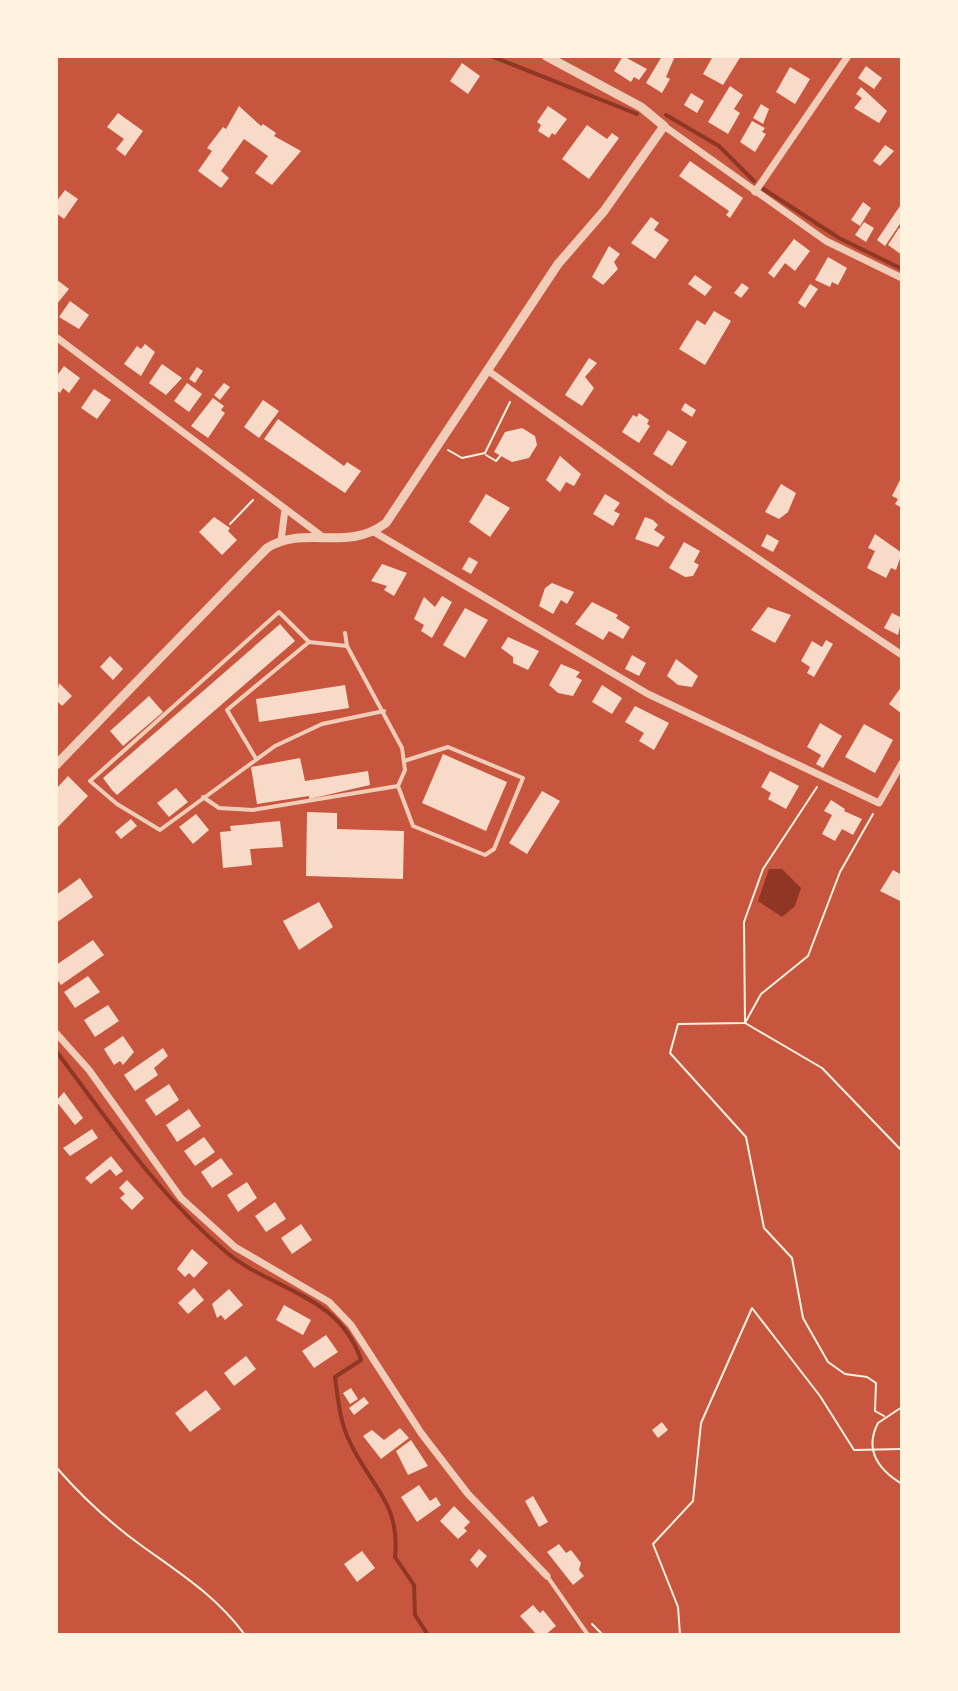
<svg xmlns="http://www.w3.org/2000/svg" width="958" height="1691" font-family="Roboto,sans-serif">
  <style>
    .water { fill: #8f3625 }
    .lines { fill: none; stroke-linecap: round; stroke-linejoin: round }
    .stream { stroke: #8f3625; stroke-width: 4 }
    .building { fill: #f7dbc8 }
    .path { stroke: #fff3e0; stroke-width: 2 }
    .service { stroke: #f1ccb7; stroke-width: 4 }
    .minor { stroke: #f1ccb7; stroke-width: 7 }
    .tertiary { stroke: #f1ccb7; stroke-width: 9 }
  </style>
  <rect width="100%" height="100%" fill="#c8553d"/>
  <polygon class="water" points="769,869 782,869 801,888 795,906 782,917 758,901"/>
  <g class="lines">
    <g class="stream">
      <polyline points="491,56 637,114"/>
      <polyline points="666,115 719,146 754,181"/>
      <polyline points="762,188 839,238 902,269"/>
      <path d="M56 1051C109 1121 158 1195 226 1252 273 1291 339 1294 361 1360L335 1377C338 1397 339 1418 348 1438 367 1483 401 1501 395 1557L414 1585 415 1615 428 1635"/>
    </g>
  </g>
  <g class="building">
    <polygon points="623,56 647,69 639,80 634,77 631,82 614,71"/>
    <polygon points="662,56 675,56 666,77 670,79 662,93 646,83"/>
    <polygon points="713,56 741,56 723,85 703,74"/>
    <polygon points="462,63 480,76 468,94 450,81"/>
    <polygon points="866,66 882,78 874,89 858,78"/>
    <polygon points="790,67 810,79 795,104 776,92"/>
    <polygon points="730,86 743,95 734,109 740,113 728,134 708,122"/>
    <polygon points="861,87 887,111 879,123 854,108 862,98 856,94"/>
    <polygon points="691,93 704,101 697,113 684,105"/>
    <polygon points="761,104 769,109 763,124 753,118"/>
    <polygon points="239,106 261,126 263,124 276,133 274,136 301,151 272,185 255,173 268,156 244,139 221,171 229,178 221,188 198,171 212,151 207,148 223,127 226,129"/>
    <polygon points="548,106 567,119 555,135 552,133 549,138 538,131 541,125 537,122"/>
    <polygon points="118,113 143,131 125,156 116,149 124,139 107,127"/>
    <polygon points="752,121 765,128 762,132 766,134 755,152 740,142"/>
    <polygon points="587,125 607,139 612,133 619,138 589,179 562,159"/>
    <polygon points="885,145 894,151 880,166 873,161"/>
    <polygon points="690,161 743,198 730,218 726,215 729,211 679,176"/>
    <polygon points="65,190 78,199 64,219 56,213 56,202"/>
    <polygon points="863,202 871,208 860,226 851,220"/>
    <polygon points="900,206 902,221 885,246 877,240"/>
    <polygon points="651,217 659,223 654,230 669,240 655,259 631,243"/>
    <polygon points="864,222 874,228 866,242 855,235"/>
    <polygon points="899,228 902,230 902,255 888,245"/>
    <polygon points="794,239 810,251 795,271 785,263 774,278 768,273"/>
    <polygon points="609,246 620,254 614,262 618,269 603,285 592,277"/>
    <polygon points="828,257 847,268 838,285 832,282 830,287 815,280"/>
    <polygon points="695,275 712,287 705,296 688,284"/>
    <polygon points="56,279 69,289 56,305"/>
    <polygon points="742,283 749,288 741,298 734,293"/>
    <polygon points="810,284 818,289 805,308 798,303"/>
    <polygon points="70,301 89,315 79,329 59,317"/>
    <polygon points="714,311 731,321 705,365 679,349 697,320 705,325"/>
    <polygon points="145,344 155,352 141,376 124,364 137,346 141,349"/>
    <polygon points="589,358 597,363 585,377 594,388 582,406 565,395"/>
    <polygon points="162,364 182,378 166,395 149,383"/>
    <polygon points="64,366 80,378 69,393 63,388 60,393 56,390 56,377"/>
    <polygon points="197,367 203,371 195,383 189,379"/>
    <polygon points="187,383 202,394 189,412 174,401"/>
    <polygon points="224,383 230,387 220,400 214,395"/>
    <polygon points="94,389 111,400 97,419 81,408"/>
    <polygon points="213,398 224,406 221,410 225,413 208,438 191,426"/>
    <polygon points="263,400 279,411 259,438 244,427"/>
    <polygon points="685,403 696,410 692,417 681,410"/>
    <polygon points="639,413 649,420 647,424 650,426 639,443 622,432 633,415 637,417"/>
    <polygon points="278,419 344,466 347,462 361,471 345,493 264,439"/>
    <polygon points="522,428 535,436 537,445 529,458 512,462 494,452 505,432"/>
    <polygon points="668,430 687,442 672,466 653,454"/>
    <polygon points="560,456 581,474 574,486 566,482 560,492 546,480"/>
    <polygon points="902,476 902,508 895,504 898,499 892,496"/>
    <polygon points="781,484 796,493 788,512 779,519 765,512"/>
    <polygon points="486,494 510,508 490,537 469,522"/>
    <polygon points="605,494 620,503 614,511 620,514 613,526 593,514"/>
    <polygon points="214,517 230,528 228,531 237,540 222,555 199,532"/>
    <polygon points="645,517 653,520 658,525 654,530 665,537 658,547 635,539"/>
    <polygon points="767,534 779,541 773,552 761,546"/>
    <polygon points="875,534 902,553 896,570 891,568 886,578 867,568 875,551 868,548"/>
    <polygon points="684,542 700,551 694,562 699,565 693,576 685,577 669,568"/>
    <polygon points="469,557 478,562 471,574 462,569"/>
    <polygon points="382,564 407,573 394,596 384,590 387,586 371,581"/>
    <polygon points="552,583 574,592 567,604 561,600 553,614 539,606 545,588"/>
    <polygon points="442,596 452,602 432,638 421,631 424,625 414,619 424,597 435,607"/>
    <polygon points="592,602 618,615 616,618 630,627 623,639 609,631 603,640 575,624"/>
    <polygon points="768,607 791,615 775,643 751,630"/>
    <polygon points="465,608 488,620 465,658 443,645"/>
    <polygon points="892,613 902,618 898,635 884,628"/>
    <polygon points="280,624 295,641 117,795 112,790 103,778"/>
    <polygon points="508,637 539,651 528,670 513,663 513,657 501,648"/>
    <polygon points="826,640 833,644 814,677 807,673 810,667 801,661 812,641 822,647"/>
    <polygon points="632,655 646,663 639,676 625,669"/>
    <polygon points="110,656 123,669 113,680 100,667"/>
    <polygon points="676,659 698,676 692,687 678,685 667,676"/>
    <polygon points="561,664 580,672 576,677 582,680 573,696 558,693 549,685"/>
    <polygon points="59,683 72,696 62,706 56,700"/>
    <polygon points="345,685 349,708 259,722 256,699"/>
    <polygon points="602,685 622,698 612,714 592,702"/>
    <polygon points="902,686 902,714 889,704"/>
    <polygon points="149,696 163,712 123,746 110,731"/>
    <polygon points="635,706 669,723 654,750 639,741 644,733 625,722"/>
    <polygon points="820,723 842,736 823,768 816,764 821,755 807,747"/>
    <polygon points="864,724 893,740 875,773 845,757"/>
    <polygon points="443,754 507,782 486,831 422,803"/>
    <polygon points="300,758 305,781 368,771 370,785 309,799 309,796 257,804 251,767"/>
    <polygon points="770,771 799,786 786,809 768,799 771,793 761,787"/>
    <polygon points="68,776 88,796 56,829 56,789"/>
    <polygon points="176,788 188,802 169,817 157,803"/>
    <polygon points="542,791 560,801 527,854 509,843"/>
    <polygon points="831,800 845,809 844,811 862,819 853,835 842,829 835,841 822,834 832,815 824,811"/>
    <polygon points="307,812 337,813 337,829 404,831 403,879 306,876"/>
    <polygon points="196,814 209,830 193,844 179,827"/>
    <polygon points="131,819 137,826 121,839 115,832"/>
    <polygon points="280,821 283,847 250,849 252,865 223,868 220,832 231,831 230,826"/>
    <polygon points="893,870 902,875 902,902 880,891"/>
    <polygon points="80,878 93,897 56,923 56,895"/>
    <polygon points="319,902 333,927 299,950 283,921"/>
    <polygon points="93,940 104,955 61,985 56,978 56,965"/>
    <polygon points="88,976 100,992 75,1008 64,992"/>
    <polygon points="108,1005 119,1021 95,1037 84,1020"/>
    <polygon points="123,1036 134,1052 123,1065 120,1061 114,1065 104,1049"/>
    <polygon points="163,1048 168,1056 154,1068 158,1075 135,1091 124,1075"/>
    <polygon points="169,1084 179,1100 156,1116 145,1100"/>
    <polygon points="64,1092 83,1118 75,1125 56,1101"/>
    <polygon points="189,1109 201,1126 177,1142 166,1125"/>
    <polygon points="92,1129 98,1138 70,1156 63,1148"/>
    <polygon points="204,1137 215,1152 195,1166 184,1151"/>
    <polygon points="111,1156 123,1171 116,1176 110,1169 91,1184 85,1178"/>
    <polygon points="221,1158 233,1174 212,1188 201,1172"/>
    <polygon points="127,1180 144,1198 132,1210 120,1198 125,1194 119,1188"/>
    <polygon points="247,1182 257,1198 238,1212 227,1195"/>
    <polygon points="275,1202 286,1219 266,1232 255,1216"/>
    <polygon points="301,1224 312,1240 292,1254 281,1238"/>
    <polygon points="192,1249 208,1263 194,1278 189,1273 185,1277 177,1269"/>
    <polygon points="194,1288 204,1300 188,1314 178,1303"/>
    <polygon points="229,1289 243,1305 225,1320 221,1315 217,1318 212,1304"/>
    <polygon points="284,1305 311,1320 303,1335 276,1320"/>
    <polygon points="326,1335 338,1352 314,1368 302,1351"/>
    <polygon points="246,1356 256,1369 234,1386 224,1373"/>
    <polygon points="351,1388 358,1399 350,1404 343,1393"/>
    <polygon points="206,1390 221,1409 190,1432 175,1413"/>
    <polygon points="364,1397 369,1403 354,1415 349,1408"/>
    <polygon points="662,1422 668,1430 658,1438 652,1430"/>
    <polygon points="400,1428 409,1438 381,1459 363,1436 372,1430 384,1440"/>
    <polygon points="411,1440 428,1466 408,1475 396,1451"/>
    <polygon points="419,1485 430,1501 436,1497 441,1505 417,1522 401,1497"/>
    <polygon points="533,1496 548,1522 539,1527 525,1501"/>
    <polygon points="454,1506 470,1522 464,1528 467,1531 458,1539 440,1521"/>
    <polygon points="559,1544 566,1553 571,1550 581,1563 579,1570 584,1576 573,1585 547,1552"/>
    <polygon points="479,1549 487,1556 477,1568 470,1560"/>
    <polygon points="362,1551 375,1568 357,1582 344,1564"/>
    <polygon points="533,1605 540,1613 543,1610 556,1626 545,1635 537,1635 520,1616"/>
  </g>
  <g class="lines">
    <g class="path">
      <polyline points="448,450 462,458 485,453 510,402"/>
      <polyline points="486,455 496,461 501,455"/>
      <polyline points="230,524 253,500"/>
      <polyline points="817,787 763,869 744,922 745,1023 678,1024 670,1053 746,1137 764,1228 792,1258 803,1318 828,1362 845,1374 867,1377 876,1383 875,1411 884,1416"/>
      <polyline points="873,814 840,872 808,956 761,994 745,1023 822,1068 902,1151"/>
      <path d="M902 1407 878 1423C864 1450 879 1470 902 1484"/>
      <path d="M56 1467C82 1497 110 1523 142 1546 181 1574 216 1596 245 1635"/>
      <polyline points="592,1624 603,1635"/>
      <polyline points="680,1635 678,1607 653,1544 693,1501 701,1423 752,1308 820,1396 854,1450 902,1449"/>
    </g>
    <g class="service">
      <polyline points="309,642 279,612 90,781 117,804 160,830 275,746 322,724 384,711"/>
      <polyline points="255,757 227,710 309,642 347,646"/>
      <polyline points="398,786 413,826 485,855 494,849 523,778 448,747 404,761"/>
      <polyline points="203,797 219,808 253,810 398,786 405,770 402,748 347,646 345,633"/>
      <polyline points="547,1576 588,1635"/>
    </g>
    <g class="minor">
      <polyline points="664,126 826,241 902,278"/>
      <polyline points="755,192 848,56"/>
      <polyline points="56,337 323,537"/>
      <polyline points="487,370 667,498 902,655"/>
      <polyline points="374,532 648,694 879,803 902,763"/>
      <polyline points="281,541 285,509"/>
      <polyline points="56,1033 89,1070 181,1198 235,1247 329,1302 351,1325 421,1433 468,1494 547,1576"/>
    </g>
    <path class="tertiary" d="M56 765 267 548C306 524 346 553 386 523L558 264 604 211 664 126 641 107 546 56"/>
  </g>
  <rect width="958" height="1691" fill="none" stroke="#fff3e0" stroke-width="116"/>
</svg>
